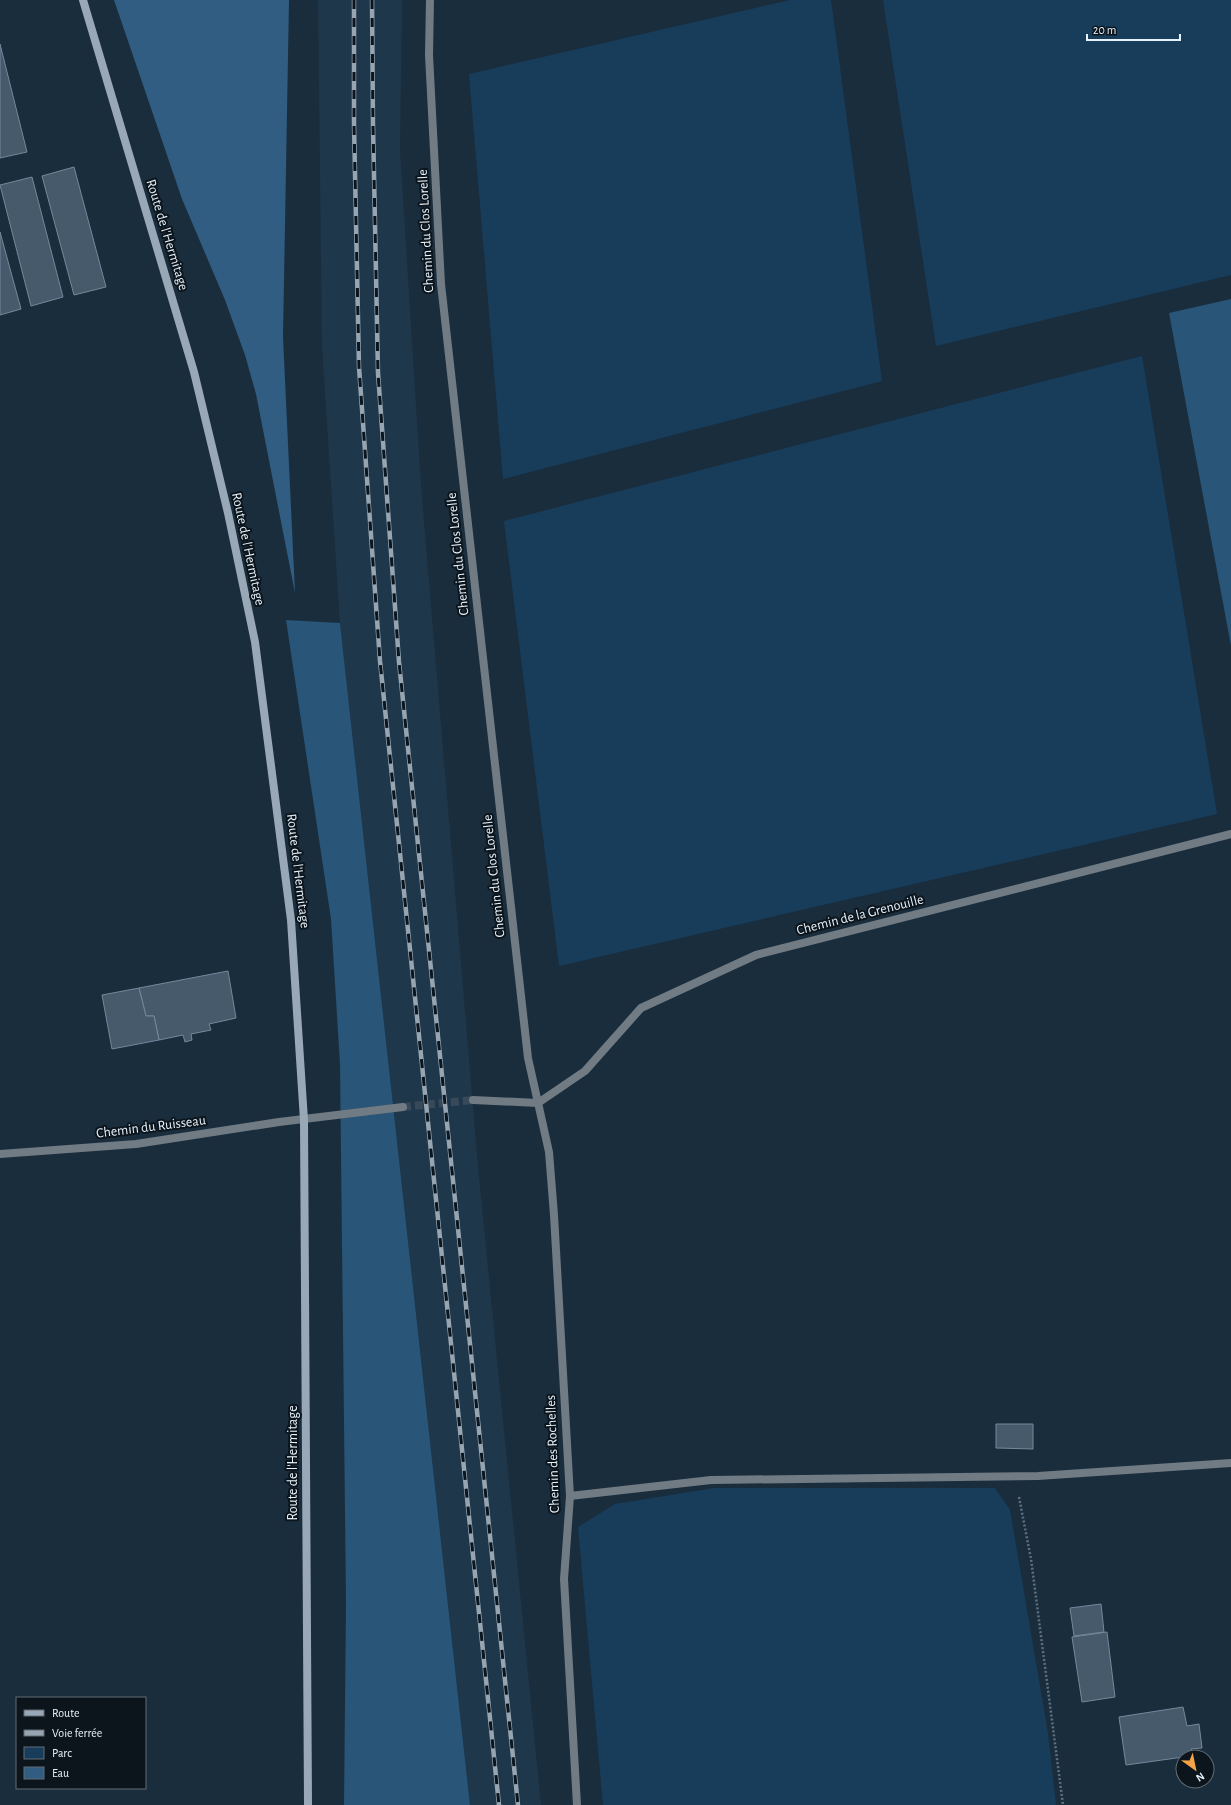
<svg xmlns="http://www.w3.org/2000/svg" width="1231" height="1805" font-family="'Alegreya Sans',sans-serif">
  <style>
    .built { fill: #1e374b }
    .green { fill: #173d5b }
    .forest { fill: #285578 }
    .water { fill: #305d81 }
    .building { fill: #465a6c; stroke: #73899c }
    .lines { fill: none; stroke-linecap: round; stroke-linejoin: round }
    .street-tunnel { stroke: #384a5a; stroke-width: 8; stroke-dasharray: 8 4; stroke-linecap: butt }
    .path { stroke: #5f707e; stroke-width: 2.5; stroke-dasharray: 2 2; stroke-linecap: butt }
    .street { stroke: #717b83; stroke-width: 8 }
    .secondary { stroke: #99a8b6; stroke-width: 8 }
    .rail-casing { stroke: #96a5b1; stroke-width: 4.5 }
    .rail { stroke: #0c151c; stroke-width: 3; stroke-dasharray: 9; stroke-linecap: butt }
    .labels { text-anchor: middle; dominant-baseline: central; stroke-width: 4; stroke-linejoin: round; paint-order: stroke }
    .street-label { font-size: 14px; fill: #e5f1fb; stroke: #0c151c }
  </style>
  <rect width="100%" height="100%" fill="#1a2d3d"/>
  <polygon class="built" points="318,0 402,0 400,150 421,486 478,1167 541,1805 470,1805 340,623 322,347"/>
  <g class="green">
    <polygon points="790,0 831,0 882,381 503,479 469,74"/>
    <polygon points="883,0 1231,0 1231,275 936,346"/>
    <polygon points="1142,356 1217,814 559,966 504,521"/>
    <polygon points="714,1488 995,1488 1010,1510 1048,1733 1056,1805 603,1805 578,1527 615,1504"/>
  </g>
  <g class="forest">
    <polygon points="1231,299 1231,646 1169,313"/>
    <polygon points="286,620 340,623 470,1805 344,1805 346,1604 340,1064 331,919"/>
  </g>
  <polygon class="water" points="114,0 289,0 283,337 295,593 256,394 245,355 225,300 182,199"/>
  <g class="building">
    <polygon points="0,44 27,152 0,158"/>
    <polygon points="74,167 106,287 74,295 42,176"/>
    <polygon points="32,177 63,297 31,306 0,185"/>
    <polygon points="0,232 21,309 0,315"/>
    <polygon points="228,971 236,1018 209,1024 211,1030 191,1034 192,1040 185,1042 183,1035 159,1040 154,1016 146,1016 139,988"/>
    <polygon points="139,988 146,1016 154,1016 159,1040 112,1049 102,995"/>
    <polygon points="996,1424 1033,1424 1033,1449 996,1448"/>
    <polygon points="1101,1604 1104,1632 1074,1636 1070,1608"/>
    <polygon points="1107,1632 1115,1697 1082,1702 1072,1637"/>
    <polygon points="1183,1707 1187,1726 1199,1724 1202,1748 1191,1749 1191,1756 1126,1765 1119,1717"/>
  </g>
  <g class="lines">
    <polyline class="street-tunnel" points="403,1107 473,1100"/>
    <polyline class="path" points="1019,1497 1031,1559 1063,1805"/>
    <g class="street">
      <polyline points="430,0 429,55 441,284 528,1058 549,1152 554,1215 570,1496 564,1579 577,1805"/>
      <polyline points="473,1100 538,1103"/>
      <polyline points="538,1103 585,1071 641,1008 756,955 1231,834"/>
      <polyline points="0,1154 136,1144 279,1122 403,1107"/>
      <polyline points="570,1496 711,1480 1038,1476 1231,1463"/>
    </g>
    <polyline class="secondary" points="83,0 194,372 228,513 255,642 291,920 304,1120 308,1805"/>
    <defs>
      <g id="rail">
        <polyline points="354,0 354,124 359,367 380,661 499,1805"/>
        <polyline points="372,0 373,125 378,373 399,662 518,1805"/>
      </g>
    </defs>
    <use href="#rail" class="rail-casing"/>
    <use href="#rail" class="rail"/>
  </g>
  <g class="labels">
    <g class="street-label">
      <text transform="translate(426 231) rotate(-93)">Chemin du Clos Lorelle</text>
      <text transform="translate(167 235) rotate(73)">Route de l'Hermitage</text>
      <text transform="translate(248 549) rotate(78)">Route de l'Hermitage</text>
      <text transform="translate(458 554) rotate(-96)">Chemin du Clos Lorelle</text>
      <text transform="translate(298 871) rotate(83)">Route de l'Hermitage</text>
      <text transform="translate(494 876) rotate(-96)">Chemin du Clos Lorelle</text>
      <text transform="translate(860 915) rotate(-14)">Chemin de la Grenouille</text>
      <text transform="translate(151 1127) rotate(-7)">Chemin du Ruisseau</text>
      <text transform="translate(553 1454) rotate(-92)">Chemin des Rochelles</text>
      <text transform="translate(293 1463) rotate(-90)">Route de l'Hermitage</text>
    </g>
  </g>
  <rect x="16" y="1697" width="130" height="92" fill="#0c151c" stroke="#636d75"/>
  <rect x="24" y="1710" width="20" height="6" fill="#99a8b6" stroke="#636d75"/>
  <text x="52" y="1717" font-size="12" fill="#e5f1fb">Route</text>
  <rect x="24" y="1730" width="20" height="6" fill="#96a5b1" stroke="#636d75"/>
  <text x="52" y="1737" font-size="12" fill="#e5f1fb">Voie ferrée</text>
  <rect x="24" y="1747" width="20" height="12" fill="#173d5b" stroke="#636d75"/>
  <text x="52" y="1757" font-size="12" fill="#e5f1fb">Parc</text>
  <rect x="24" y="1767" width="20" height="12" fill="#305d81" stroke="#636d75"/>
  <text x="52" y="1777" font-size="12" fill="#e5f1fb">Eau</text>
  <g transform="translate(1195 1769) rotate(147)"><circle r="19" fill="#0c151c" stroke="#636d75"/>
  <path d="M0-3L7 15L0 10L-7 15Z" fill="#f6a247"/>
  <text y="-6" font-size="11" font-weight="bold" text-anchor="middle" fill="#e5f1fb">N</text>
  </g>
  <path d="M1087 34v6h93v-6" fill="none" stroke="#e5f1fb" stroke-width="2"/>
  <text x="1093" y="34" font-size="12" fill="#e5f1fb" stroke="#0c151c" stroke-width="3" paint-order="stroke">20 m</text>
</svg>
